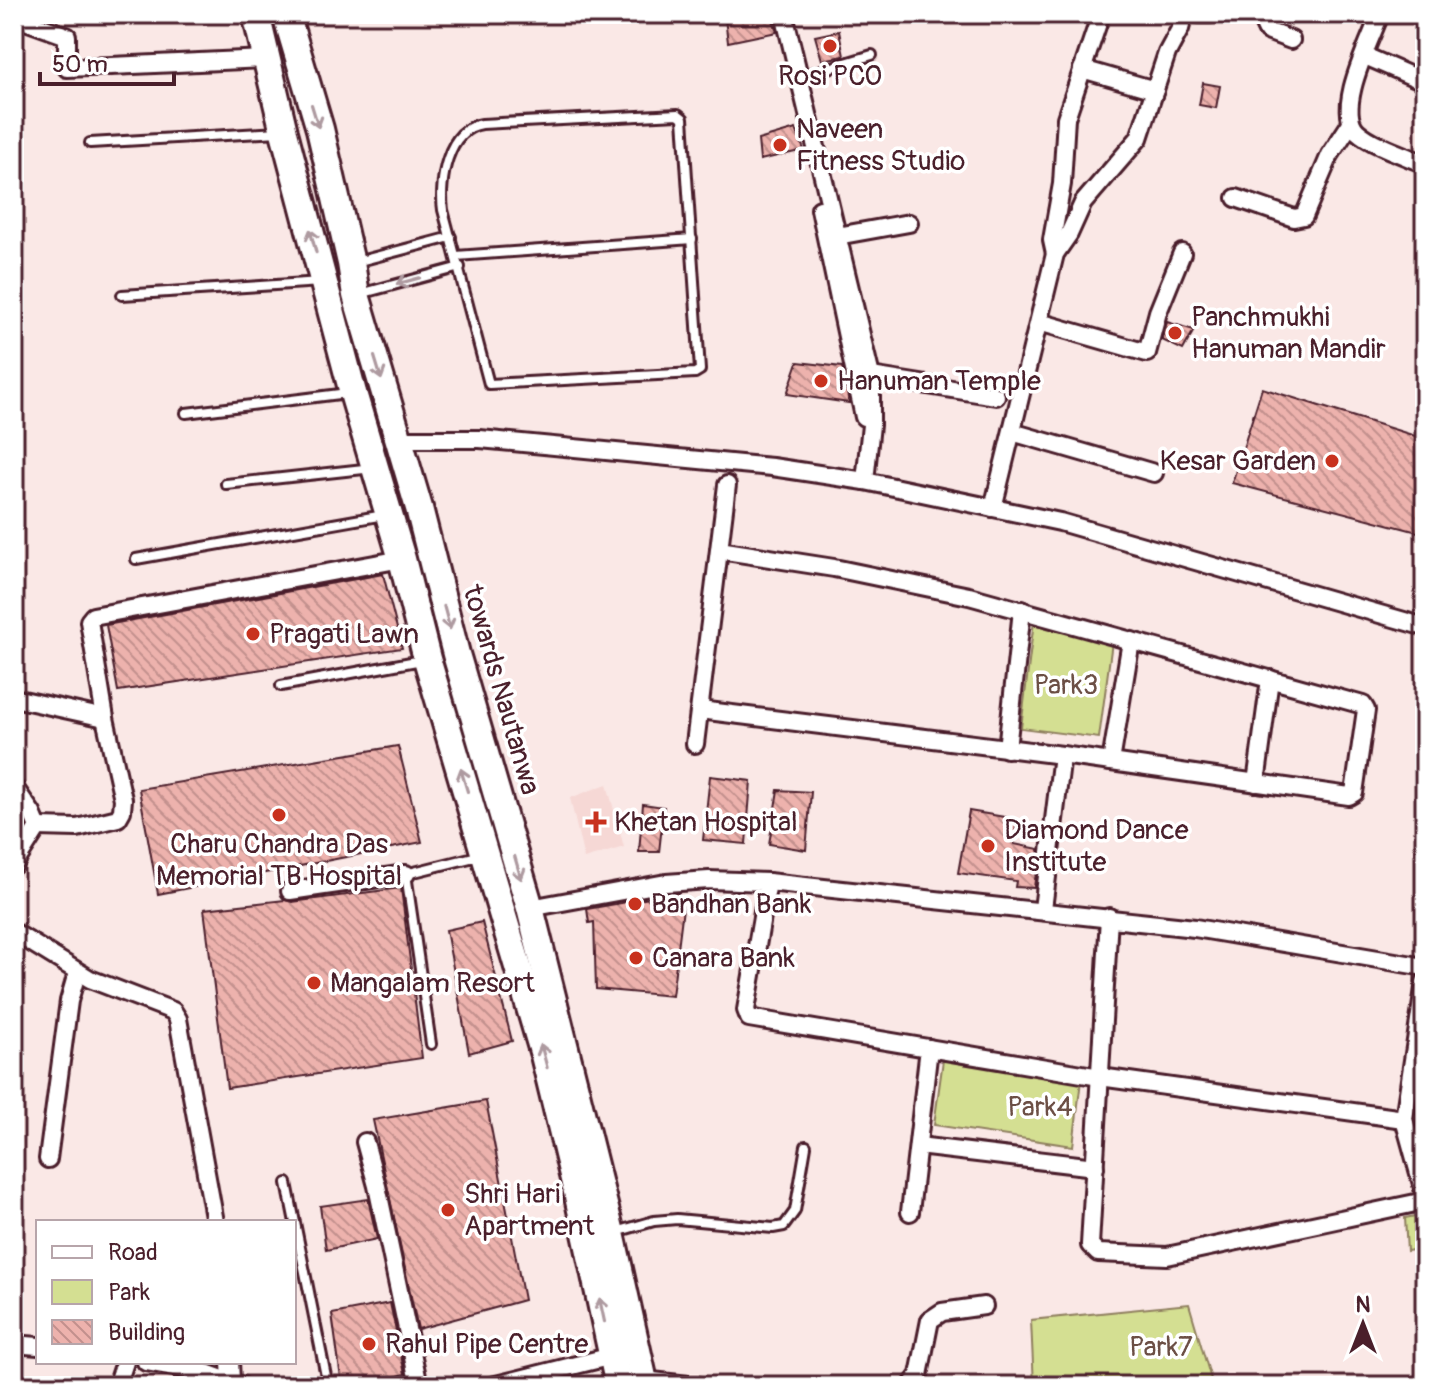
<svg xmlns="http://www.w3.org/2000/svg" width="1439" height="1400" font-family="Pangolin,sans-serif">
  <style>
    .built { fill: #f6d8d5 }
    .green { fill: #d4df92; stroke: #8f7f5e; stroke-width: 2 }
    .building { fill: url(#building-back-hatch); stroke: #4a1f2b; stroke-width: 2 }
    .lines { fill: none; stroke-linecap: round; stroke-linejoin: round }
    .service-casing { stroke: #4a1f2b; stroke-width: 14 }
    .minor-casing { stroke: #4a1f2b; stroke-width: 22 }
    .primary-casing { stroke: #4a1f2b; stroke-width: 32 }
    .service { stroke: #fff; stroke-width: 8 }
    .minor { stroke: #fff; stroke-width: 16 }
    .primary { stroke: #fff; stroke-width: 26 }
    .oneway { stroke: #ae9aa0 }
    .poi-dot { fill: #c8321e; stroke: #fff; stroke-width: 3 }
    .labels { text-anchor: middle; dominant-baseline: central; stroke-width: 7; stroke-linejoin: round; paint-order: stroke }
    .poi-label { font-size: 28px; fill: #4a1f2b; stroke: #fff; text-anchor: start }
    .park-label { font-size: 28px; fill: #6c4f45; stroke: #fff }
    .street-label { font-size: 28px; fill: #4a1f2b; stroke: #fff }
  </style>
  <defs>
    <pattern id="building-back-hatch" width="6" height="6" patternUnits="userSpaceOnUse" patternTransform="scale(2)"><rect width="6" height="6" fill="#edb2ad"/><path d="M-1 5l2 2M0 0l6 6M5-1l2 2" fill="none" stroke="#c2908d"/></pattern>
  </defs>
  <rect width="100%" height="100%" fill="#fae8e6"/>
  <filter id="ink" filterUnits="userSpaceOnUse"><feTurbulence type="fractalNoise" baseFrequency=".0125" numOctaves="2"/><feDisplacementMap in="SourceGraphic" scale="16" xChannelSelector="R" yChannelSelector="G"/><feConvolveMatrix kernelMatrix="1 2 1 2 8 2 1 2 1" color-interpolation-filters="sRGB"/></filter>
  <g filter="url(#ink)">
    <polygon class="built" points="607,784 624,847 584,859 570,798"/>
    <g class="green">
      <polygon points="1034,621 1112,642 1099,738 1021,728"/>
      <polygon points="943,1060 1081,1080 1073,1146 934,1125"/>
      <polygon points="1425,1214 1425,1248 1407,1251 1405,1218"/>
      <polygon points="1189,1304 1213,1386 1034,1386 1031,1320"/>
    </g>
    <g class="building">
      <polygon points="754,14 771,14 777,32 728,42 725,19"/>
      <polygon points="839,31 844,56 822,60 815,36"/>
      <polygon points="1203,83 1220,86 1216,108 1199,105"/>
      <polygon points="796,129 804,150 760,160 758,140"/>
      <polygon points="1167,322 1194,330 1183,350 1162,340"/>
      <polygon points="798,362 842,367 849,403 787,394"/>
      <polygon points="1262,388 1425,439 1425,534 1232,483"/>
      <polygon points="383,574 402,648 118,691 106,625"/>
      <polygon points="398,746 422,842 158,894 139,789"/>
      <polygon points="710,776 751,781 746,844 703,840"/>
      <polygon points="778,790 811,792 806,850 769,844"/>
      <polygon points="643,804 664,807 659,852 639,852"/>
      <polygon points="969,811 1017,819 1014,844 1039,849 1034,888 1015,887 1016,881 958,873"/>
      <polygon points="401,888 422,1058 227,1088 204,909 285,900 292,902"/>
      <polygon points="678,893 683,908 672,996 596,989 594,922 589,923 587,909"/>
      <polygon points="482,922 512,1041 469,1053 446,930"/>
      <polygon points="486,1101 524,1300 418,1329 373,1120"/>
      <polygon points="368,1199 377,1239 326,1250 320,1206"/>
      <polygon points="390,1303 405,1374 362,1386 342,1386 332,1314"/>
    </g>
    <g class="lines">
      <defs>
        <g id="service">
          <polyline points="799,77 872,55"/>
          <path d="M678 114 683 118 700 370 695 373 489 384 443 210C439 182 447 129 482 124Z"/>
          <polyline points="90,143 279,132"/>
          <polyline points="456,256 692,239"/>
          <polyline points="356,262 451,237"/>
          <polyline points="360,294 460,267"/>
          <polyline points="122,295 321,282"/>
          <polyline points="186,413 348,393"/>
          <polyline points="226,484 373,468"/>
          <polyline points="136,559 384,515"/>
          <polyline points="281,686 422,660"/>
          <polyline points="431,1044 406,874 482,855"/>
          <polyline points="287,1183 328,1386"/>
          <polyline points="616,1232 654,1221 677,1219 773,1228 784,1226 795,1211 806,1146"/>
        </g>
        <g id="minor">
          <polyline points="784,14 871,376 871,425 865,481"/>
          <polyline points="1200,14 1210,14"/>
          <polyline points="1259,14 1267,31 1291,40"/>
          <path d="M1380 14C1371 40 1334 109 1357 131 1372 145 1406 156 1425 164"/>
          <polyline points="14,17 67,36 67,68 266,59"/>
          <polyline points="1365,56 1425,82"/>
          <polyline points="1082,69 1155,90"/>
          <polyline points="1236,198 1294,218 1304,216 1330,155 1351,123"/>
          <polyline points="820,209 864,417"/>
          <polyline points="837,236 909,223"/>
          <polyline points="1055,254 1052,240 1062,184 1066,118 1101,14"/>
          <polyline points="1039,322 1147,353 1158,312 1182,253"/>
          <polyline points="871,376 996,396"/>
          <polyline points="1012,432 1154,473"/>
          <polyline points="397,439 480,439 772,467 865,481 1060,522 1425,627"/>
          <polyline points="993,508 1055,254 1069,234 1083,203 1139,138 1167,53 1180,29 1184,14"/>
          <polyline points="14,698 105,718 89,621 93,616 402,559"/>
          <polyline points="700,710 1062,755 1349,796 1354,793 1366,710 1363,705 969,596 834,568 719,550"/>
          <polyline points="695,744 727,485"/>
          <polyline points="1007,749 1022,610"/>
          <polyline points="1111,762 1131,641"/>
          <polyline points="1256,783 1270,679"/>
          <polyline points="14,787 32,813 38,827 14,865"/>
          <polyline points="38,827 77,828 118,818 122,811 123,799 105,718"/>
          <polyline points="768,882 746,1010 749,1018 1100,1077 1404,1119"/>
          <polyline points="290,891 406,874"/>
          <polyline points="530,908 666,883 709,880 768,882 1195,928 1425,967"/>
          <polyline points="1043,909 1062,755"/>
          <polyline points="1109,917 1090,1245 1098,1253 1167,1256 1425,1201"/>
          <polyline points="14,932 90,979 173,1011 178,1019 215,1222"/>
          <polyline points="1425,982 1404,1119 1425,1195"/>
          <polyline points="365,1142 377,1186 419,1386"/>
          <polyline points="918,1146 1095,1167"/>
          <polyline points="48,1159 69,1001 77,973"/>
          <polyline points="910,1212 929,1048"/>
          <polyline points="14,1344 38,1346"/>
          <polyline points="146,1362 206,1373 242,1386"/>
          <polyline points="230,1362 231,1380"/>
          <polyline points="643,1380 698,1386"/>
          <polyline points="117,1386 125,1362"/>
          <polyline points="492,1386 612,1356"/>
          <polyline points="911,1386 919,1375 930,1320 942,1312 984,1306"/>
        </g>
        <g id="primary">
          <polyline points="256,14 284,132 353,393 402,559 427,659 544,1055 578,1196 619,1386"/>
          <polyline points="286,14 320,129 351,263 356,295 419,508 456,654 530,908 611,1233 645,1386"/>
        </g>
      </defs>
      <use href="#service" class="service-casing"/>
      <use href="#minor" class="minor-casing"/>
      <use href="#primary" class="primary-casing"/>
      <use href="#service" class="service"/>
      <use href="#minor" class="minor"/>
      <use href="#primary" class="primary"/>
    </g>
    <defs><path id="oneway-shaft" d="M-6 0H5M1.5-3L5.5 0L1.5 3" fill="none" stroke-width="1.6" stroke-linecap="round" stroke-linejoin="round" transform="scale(2)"/></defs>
    <g class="oneway">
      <use href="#oneway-shaft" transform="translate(315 116) rotate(73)"/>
      <use href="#oneway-shaft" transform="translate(313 241) rotate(-105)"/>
      <use href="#oneway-shaft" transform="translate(408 281) rotate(165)"/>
      <use href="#oneway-shaft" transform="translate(378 368) rotate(73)"/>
      <use href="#oneway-shaft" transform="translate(447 618) rotate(75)"/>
      <use href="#oneway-shaft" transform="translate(464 780) rotate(-107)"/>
      <use href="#oneway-shaft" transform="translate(518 868) rotate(74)"/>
      <use href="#oneway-shaft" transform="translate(544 1056) rotate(-105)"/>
      <use href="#oneway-shaft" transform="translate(602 1310) rotate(-102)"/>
    </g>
  </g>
  <g class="poi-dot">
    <circle cx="830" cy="46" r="8"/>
    <circle cx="780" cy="145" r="8"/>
    <circle cx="1175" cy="333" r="8"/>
    <circle cx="821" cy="381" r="8"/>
    <circle cx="1332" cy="461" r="8"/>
    <circle cx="253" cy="634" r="8"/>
    <circle cx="279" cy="815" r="8"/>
    <path d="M592 810h8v8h8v8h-8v8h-8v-8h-8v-8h8z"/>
    <circle cx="988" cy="846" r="8"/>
    <circle cx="635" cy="904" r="8"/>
    <circle cx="636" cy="958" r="8"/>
    <circle cx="314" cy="983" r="8"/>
    <circle cx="448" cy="1210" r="8"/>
    <circle cx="369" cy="1344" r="8"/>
  </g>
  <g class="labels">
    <g class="poi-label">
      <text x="830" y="76" text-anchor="middle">Rosi PCO</text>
      <text x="796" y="129">Naveen<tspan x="796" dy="32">Fitness Studio</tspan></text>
      <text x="1191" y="317">Panchmukhi<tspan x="1191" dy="32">Hanuman Mandir</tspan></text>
      <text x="837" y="381">Hanuman Temple</text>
      <text x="1316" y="461" text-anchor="end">Kesar Garden</text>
      <text x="269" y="634">Pragati Lawn</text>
      <text x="614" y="822">Khetan Hospital</text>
      <text x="1004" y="830">Diamond Dance<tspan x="1004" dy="32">Institute</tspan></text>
      <text x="279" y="844" text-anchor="middle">Charu Chandra Das<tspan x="279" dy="32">Memorial TB Hospital</tspan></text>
      <text x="651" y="904">Bandhan Bank</text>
      <text x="652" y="958">Canara Bank</text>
      <text x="330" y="983">Mangalam Resort</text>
      <text x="464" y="1194">Shri Hari<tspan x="464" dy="32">Apartment</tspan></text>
      <text x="385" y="1344">Rahul Pipe Centre</text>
    </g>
    <g class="park-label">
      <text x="1066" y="685">Park3</text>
      <text x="1040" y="1107">Park4</text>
      <text x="1161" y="1347">Park7</text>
    </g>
    <g class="street-label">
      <text transform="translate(501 690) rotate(74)">towards Nautanwa</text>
    </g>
  </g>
  <rect width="1439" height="1400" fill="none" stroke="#fff" stroke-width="48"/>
  <rect x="24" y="24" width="1391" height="1352" fill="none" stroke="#4a1f2b" stroke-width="3" filter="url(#ink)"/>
  <rect x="36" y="1220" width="260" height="144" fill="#ffffff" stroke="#b7a5aa" stroke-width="2"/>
  <rect x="52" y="1246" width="40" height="12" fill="#ffffff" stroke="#b7a5aa" stroke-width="2"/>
  <text x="108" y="1260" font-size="24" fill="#4a1f2b">Road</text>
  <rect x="52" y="1280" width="40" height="24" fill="#d4df92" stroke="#b7a5aa" stroke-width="2"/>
  <text x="108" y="1300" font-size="24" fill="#4a1f2b">Park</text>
  <rect x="52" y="1320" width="40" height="24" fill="url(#building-back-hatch)" stroke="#b7a5aa" stroke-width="2"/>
  <text x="108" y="1340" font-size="24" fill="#4a1f2b">Building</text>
  <g transform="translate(1363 1324)" stroke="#ffffff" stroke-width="6" paint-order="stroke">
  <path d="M0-6L14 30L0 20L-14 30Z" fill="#4a1f2b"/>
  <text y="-12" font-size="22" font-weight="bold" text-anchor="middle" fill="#4a1f2b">N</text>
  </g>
  <path d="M40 72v12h134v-12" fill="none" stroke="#4a1f2b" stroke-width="4"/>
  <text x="52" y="72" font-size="24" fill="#4a1f2b" stroke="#ffffff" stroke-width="6" paint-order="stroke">50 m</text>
</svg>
